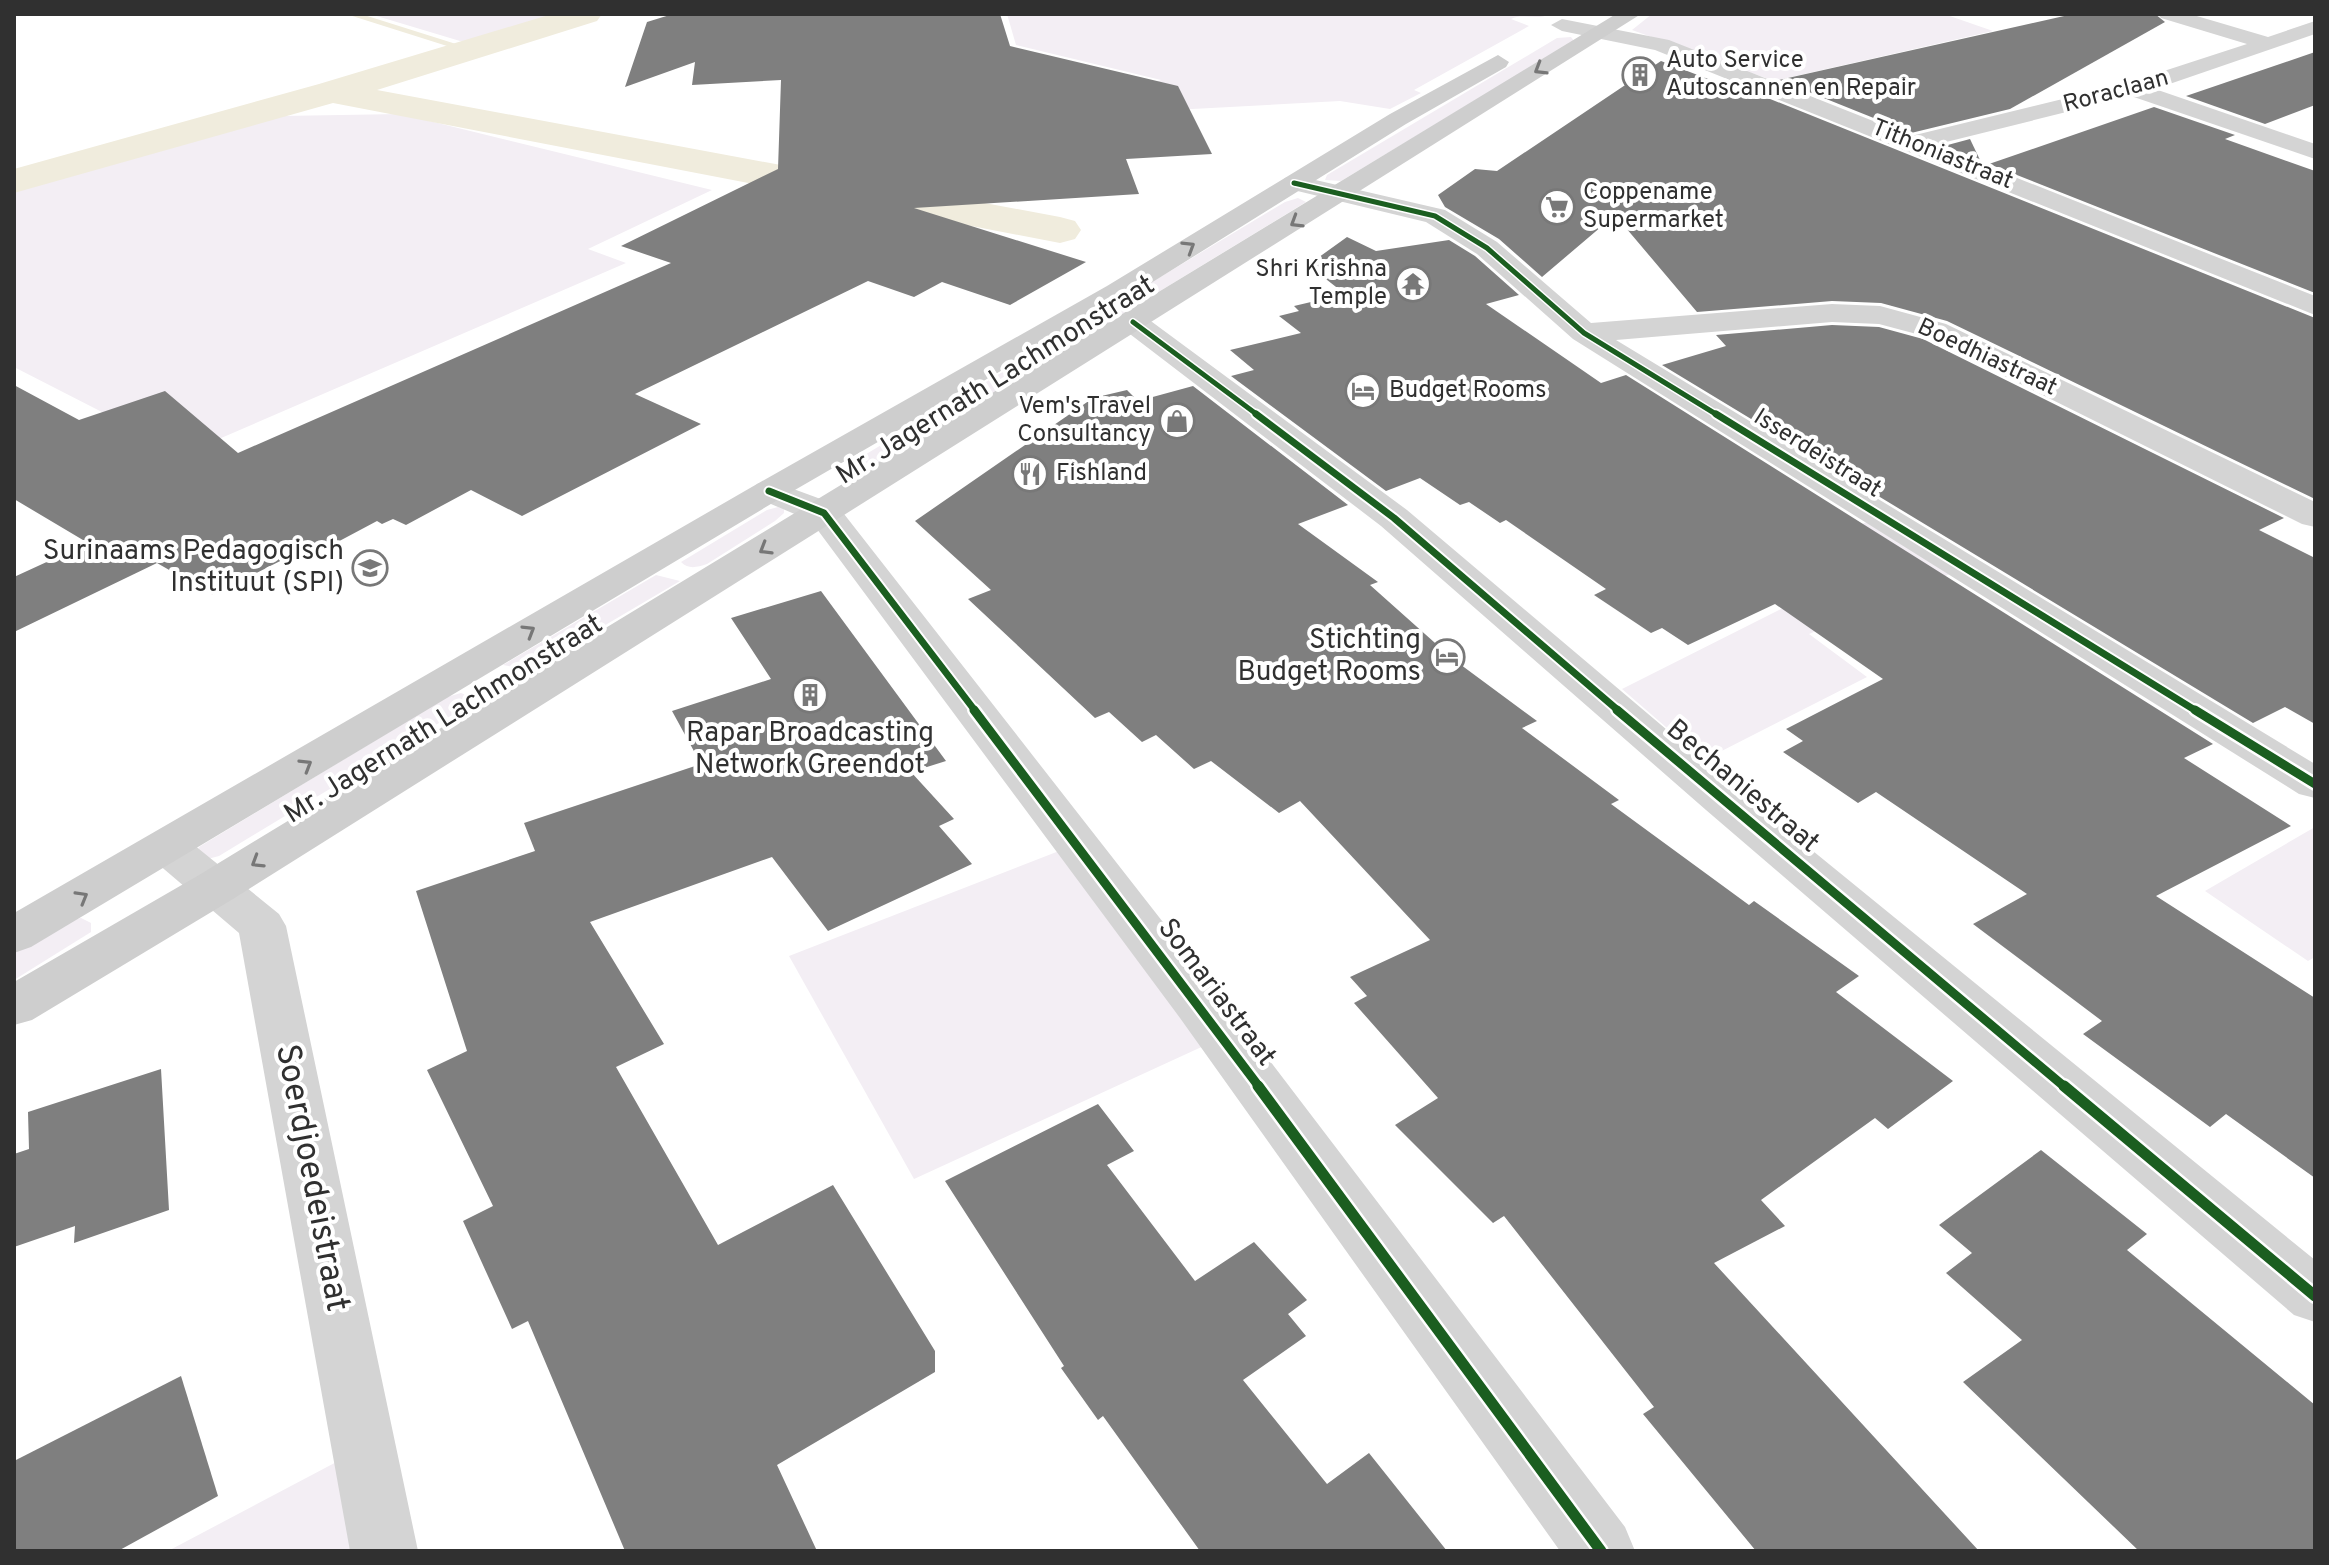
<svg xmlns="http://www.w3.org/2000/svg" width="2329" height="1565" font-family="Overpass,sans-serif">
  <style>
    .green { fill: #f3eef4 }
    .lines { fill: none; stroke-linecap: round; stroke-linejoin: round }
    .stream { fill: #f0ecdd; fill-rule: evenodd }
    .canal { fill: #f0ecdd; fill-rule: evenodd }
    .building { fill: #7f7f7f }
    .minor { fill: #d4d4d4; fill-rule: evenodd }
    .secondary { fill: #cecece; fill-rule: evenodd }
    .cycleway-far4-casing { stroke: #fff; stroke-width: 7 }
    .cycleway-far3-casing { stroke: #fff; stroke-width: 8 }
    .cycleway-far2-casing { stroke: #fff; stroke-width: 11 }
    .cycleway-far1-casing { stroke: #fff; stroke-width: 14 }
    .cycleway-casing { stroke: #fff; stroke-width: 16 }
    .cycleway-far4 { stroke: #1b5e20; stroke-width: 4 }
    .cycleway-far3 { stroke: #1b5e20; stroke-width: 5 }
    .cycleway-far2 { stroke: #1b5e20; stroke-width: 7 }
    .cycleway-far1 { stroke: #1b5e20; stroke-width: 9 }
    .cycleway { stroke: #1b5e20; stroke-width: 11 }
    .oneway { stroke: #777 }
    .labels { text-anchor: middle; dominant-baseline: central; stroke-width: 8; stroke-linejoin: round; paint-order: stroke }
    .far-poi-label { font-size: 24px; fill: #303030; stroke: #fff; text-anchor: start }
    .far-street-label { font-size: 24px; fill: #303030; stroke: #fff }
    .street-label { font-size: 28px; fill: #303030; stroke: #fff }
    .poi-label { font-size: 28px; fill: #303030; stroke: #fff; text-anchor: end }
    .near-street-label { font-size: 34px; fill: #303030; stroke: #fff }
  </style>
  <rect width="100%" height="100%" fill="#fff"/>
  <g class="green">
    <polygon points="370,14 568,14 470,44"/>
    <path d="M1007 14H1550C1537 21 1523 13 1511 19L1529 26 1414 90 1421 93 1390 109 1340 101 1136 112 1120 102 1161 80 1016 45Z"/>
    <polygon points="1652,14 1944,14 1993,31 1774,81 1632,30"/>
    <polygon points="1571,37 1574,41 1341,181 1325,180 1327,175 1557,38"/>
    <polygon points="401,114 712,190 588,249 626,263 184,454 14,367 14,192 281,116"/>
    <path d="M1298 198 1306 202 866 470C856 474 847 479 838 471L1285 202Z"/>
    <path d="M778 507 784 509V513L775 521 707 564C697 567 689 570 681 562L767 510Z"/>
    <polygon points="1867,522 1950,574 1809,634 1867,677 1704,760 1622,689 1787,606 1741,572"/>
    <polygon points="656,575 680,581 529,670 503,665"/>
    <polygon points="461,693 468,696 472,703 219,856 200,861 195,857 199,847 447,697"/>
    <polygon points="2315,827 2315,957 2308,961 2205,891"/>
    <polygon points="1059,851 1208,1044 914,1179 789,956"/>
    <polygon points="81,918 91,923 91,932 14,980 14,950 65,921"/>
    <polygon points="344,1458 359,1551 168,1551"/>
  </g>
  <g class="lines">
    <polygon class="stream" points="346,14 361,14 475,50 466,52"/>
    <polygon class="canal" points="552,14 602,14 597,21 377,90 1060,217 1075,221 1081,230 1075,239 1060,243 333,103 14,193 14,169 319,84"/>
  </g>
  <g class="building">
    <polygon points="673,14 1000,14 1010,46 1178,86 1212,154 1126,159 1139,194 914,208 1086,262 1010,305 942,282 914,297 868,281 635,394 701,424 522,516 471,490 406,525 393,519 382,524 377,521 315,554 304,549 213,595 157,563 14,632 14,577 88,543 14,499 14,385 79,420 165,391 238,453 671,263 621,246 778,169 781,80 692,85 695,62 625,87 647,22"/>
    <polygon points="2073,14 2155,14 2165,22 2010,109 1911,133 1779,80"/>
    <polygon points="2315,52 2315,105 2265,124 2186,96"/>
    <polygon points="1661,61 1737,90 1743,88 2315,318 2315,499 1947,321 1881,303 1832,301 1697,312 1615,215 1542,277 1499,239 1445,207 1438,195 1475,169 1497,171"/>
    <polygon points="2154,107 2235,135 2225,139 2315,171 2315,293 1989,164"/>
    <polygon points="1970,139 1980,160 1944,146"/>
    <polygon points="1347,237 1376,251 1449,240 1475,256 1519,295 1486,304 1601,383 1626,375 2213,744 2184,758 2291,826 2156,896 2315,998 2315,1178 2226,1114 2210,1127 2083,1034 2102,1021 1973,924 2027,894 1876,792 1858,803 1783,752 1803,741 1786,729 1883,679 1775,604 1688,645 1662,628 1651,633 1594,595 1606,589 1506,520 1500,523 1469,502 1460,505 1420,478 1386,491 1231,376 1254,370 1230,350 1301,333 1279,316 1299,311 1294,306 1345,294 1308,265"/>
    <polygon points="1832,325 1879,327 1923,339 2284,518 2259,530 2315,558 2315,724 2285,707 2253,723 1662,365 1726,346 1716,335"/>
    <polygon points="1193,386 1348,505 1298,524 1378,582 1370,585 1453,659 1537,721 1522,728 1619,800 1611,804 1749,905 1754,901 1859,976 1836,992 1953,1081 1888,1129 1875,1118 1761,1200 1785,1226 1714,1263 1979,1551 1756,1551 1643,1414 1654,1407 1504,1216 1493,1223 1395,1125 1438,1098 1354,1003 1367,996 1350,977 1430,940 1300,801 1279,813 1211,761 1194,769 1156,735 1142,742 1109,712 1095,718 968,599 991,590 915,521 1093,398 1127,390 1138,401"/>
    <polygon points="821,591 946,761 911,772 954,819 939,826 972,864 828,931 772,857 590,922 664,1044 616,1067 718,1245 833,1185 935,1351 935,1372 777,1465 817,1551 625,1551 528,1321 512,1329 463,1221 493,1206 427,1070 467,1051 416,891 535,851 524,823 701,764 672,711 771,679 731,618"/>
    <polygon points="161,1069 169,1210 74,1243 75,1226 14,1247 14,1154 29,1149 28,1112"/>
    <polygon points="1098,1104 1134,1151 1107,1165 1195,1281 1254,1242 1307,1300 1288,1314 1306,1336 1243,1380 1327,1484 1369,1453 1447,1551 1200,1551 1103,1416 1098,1420 1061,1368 1064,1366 945,1181"/>
    <polygon points="2041,1150 2147,1234 2127,1250 2315,1405 2315,1551 2139,1551 1963,1382 2022,1340 1946,1273 1972,1253 1939,1225"/>
    <polygon points="181,1376 218,1496 118,1551 14,1551 14,1461"/>
  </g>
  <g class="lines">
    <g class="minor">
      <polygon points="2158,14 2190,14 2268,37 2315,21 2315,34 2155,89 2315,144 2315,159 2131,96 1934,145 2315,296 2315,315 1655,50 1562,31 1551,25 1562,19 1669,40 1911,136 2124,84 2247,44 2161,18"/>
      <polygon points="1294,175 1445,210 1497,242 1591,323 1832,304 1880,306 1946,324 2315,502 2315,527 2302,524 1924,336 1879,324 1832,322 1616,340 2315,764 2315,798 2299,794 1573,339 1477,254 1426,222 1285,188 1281,183 1285,178"/>
      <polygon points="1133,313 1144,316 1407,510 1738,790 2315,1260 2315,1322 2294,1315 1706,810 1381,526 1122,328 1118,322 1122,316"/>
      <polygon points="769,480 837,505 1216,990 1625,1527 1635,1551 1560,1551 1180,1018 811,521 757,498 751,491 757,484"/>
      <polygon points="167,831 183,836 279,914 286,926 418,1551 350,1551 239,933 151,858 144,847 151,836"/>
    </g>
    <g class="secondary">
      <polygon points="1616,14 1641,14 233,899 32,1020 14,1025 14,982 199,875"/>
      <polygon points="1498,55 1509,62 1506,67 1406,124 1127,298 781,498 31,947 14,953 14,913 757,484 1107,286 1390,114"/>
    </g>
    <defs>
      <polyline id="cycleway-far4" points="1294,183 1297,184"/>
      <g id="cycleway-far3">
        <polyline points="1294,183 1435,216 1487,248 1584,333 1719,416"/>
        <polyline points="1133,322 1259,416"/>
      </g>
      <g id="cycleway-far2">
        <polyline points="1256,414 1394,518 1620,712"/>
        <polyline points="1716,414 2198,712"/>
        <polyline points="769,491 824,513 976,712"/>
      </g>
      <g id="cycleway-far1">
        <polyline points="974,710 1260,1088"/>
        <polyline points="1617,710 2066,1088"/>
        <polyline points="2195,710 2315,784"/>
      </g>
      <g id="cycleway">
        <polyline points="1258,1086 1601,1551"/>
        <polyline points="2064,1086 2315,1296"/>
      </g>
    </defs>
    <use href="#cycleway-far4" class="cycleway-far4-casing"/>
    <use href="#cycleway-far3" class="cycleway-far3-casing"/>
    <use href="#cycleway-far2" class="cycleway-far2-casing"/>
    <use href="#cycleway-far1" class="cycleway-far1-casing"/>
    <use href="#cycleway" class="cycleway-casing"/>
    <use href="#cycleway-far4" class="cycleway-far4"/>
    <use href="#cycleway-far3" class="cycleway-far3"/>
    <use href="#cycleway-far2" class="cycleway-far2"/>
    <use href="#cycleway-far1" class="cycleway-far1"/>
    <use href="#cycleway" class="cycleway"/>
  </g>
  <defs><path id="oneway-chevron" d="M-2-3.5L2.5 0L-2 3.5" fill="none" stroke-width="1.6" stroke-linecap="round" stroke-linejoin="round" transform="scale(2)"/></defs>
  <g class="oneway">
    <use href="#oneway-chevron" transform="translate(1540 69) rotate(149)"/>
    <use href="#oneway-chevron" transform="translate(1296 222) rotate(148)"/>
    <use href="#oneway-chevron" transform="translate(1189 247) rotate(-32)"/>
    <use href="#oneway-chevron" transform="translate(765 549) rotate(149)"/>
    <use href="#oneway-chevron" transform="translate(529 631) rotate(-31)"/>
    <use href="#oneway-chevron" transform="translate(306 765) rotate(-31)"/>
    <use href="#oneway-chevron" transform="translate(257 862) rotate(148)"/>
    <use href="#oneway-chevron" transform="translate(82 897) rotate(-30)"/>
  </g>
  <defs>
    <symbol id="building-ring" viewBox="-11 -11 22 22"><circle r="9.5" fill="#fff" stroke="#787878" stroke-width="1.5"/><path d="M-4-6H4V6H1V3H-1V6H-4ZM-2.5-4.3h1.7v1.8h-1.7ZM.8-4.3h1.7v1.8H.8ZM-2.5-1h1.7V.8h-1.7ZM.8-1h1.7V.8H.8Z" fill="#787878"/></symbol>
    <symbol id="supermarket-ring" viewBox="-11 -11 22 22"><circle r="9.5" fill="#fff" stroke="#787878" stroke-width="1.5"/><path d="M-6-5.5h2.5l.6 2H6L4.5 2H-2.5L-4.4-4H-6ZM-1.5 3.2a1.3 1.3 0 1 0 .1 0ZM3 3.2a1.3 1.3 0 1 0 .1 0Z" fill="#787878"/></symbol>
    <symbol id="temple-ring" viewBox="-11 -11 22 22"><circle r="9.5" fill="#fff" stroke="#787878" stroke-width="1.5"/><path d="M0-6L5-2H3V0L6.5 2.5H4V6H1.5V3h-3V6H-4V2.5H-6.5L-3 0V-2H-5Z" fill="#787878"/></symbol>
    <symbol id="hotel-ring" viewBox="-11 -11 22 22"><circle r="9.5" fill="#fff" stroke="#787878" stroke-width="1.5"/><path d="M-6-4.5h1.5V1H6V5H4.5V3h-9V5H-6ZM-4 0a1.8 1.8 0 1 1 3.6 0ZM.5 0V-2.5h3Q6-2.5 6 0Z" fill="#787878"/></symbol>
    <symbol id="shop-ring" viewBox="-11 -11 22 22"><circle r="9.5" fill="#fff" stroke="#787878" stroke-width="1.5"/><path d="M-5-2.5h2.3a2.7 3.5 0 0 1 5.4 0H5L5.5 6h-11ZM-1.5-2.5h3a1.5 2.3 0 0 0-3 0Z" fill="#787878"/></symbol>
    <symbol id="restaurant-ring" viewBox="-11 -11 22 22"><circle r="9.5" fill="#fff" stroke="#787878" stroke-width="1.5"/><path d="M-5-6h1v4h1v-4h1v4h1v-4h1v5L-1.5 .5V6h-2V.5L-5-1ZM5-6V6H3V1.5H1.5Q1.5-4 5-6Z" fill="#787878"/></symbol>
    <symbol id="school-ring" viewBox="-11 -11 22 22"><circle r="9.5" fill="#fff" stroke="#787878" stroke-width="1.5"/><path d="M0-5L7-2L0 1L-7-2ZM-4 1L0 2.5L4 1V4Q0 6-4 4Z" fill="#787878"/></symbol>
  </defs>
  <g fill-rule="evenodd">
    <use href="#building-ring" x="1620" y="55" width="40" height="40"/>
    <use href="#supermarket-ring" x="1537" y="187" width="40" height="40"/>
    <use href="#temple-ring" x="1393" y="264" width="40" height="40"/>
    <use href="#hotel-ring" x="1343" y="371" width="40" height="40"/>
    <use href="#shop-ring" x="1157" y="401" width="40" height="40"/>
    <use href="#restaurant-ring" x="1010" y="454" width="40" height="40"/>
    <use href="#school-ring" x="350" y="548" width="40" height="40"/>
    <use href="#hotel-ring" x="1427" y="637" width="40" height="40"/>
    <use href="#building-ring" x="790" y="675" width="40" height="40"/>
  </g>
  <g class="labels">
    <g class="far-poi-label">
      <text x="1666" y="61">Auto Service<tspan x="1666" dy="28">Autoscannen en Repair</tspan></text>
      <text x="1583" y="193">Coppename<tspan x="1583" dy="28">Supermarket</tspan></text>
      <text x="1387" y="270" text-anchor="end">Shri Krishna<tspan x="1387" dy="28">Temple</tspan></text>
      <text x="1389" y="391">Budget Rooms</text>
      <text x="1151" y="407" text-anchor="end">Vem's Travel<tspan x="1151" dy="28">Consultancy</tspan></text>
      <text x="1056" y="474">Fishland</text>
    </g>
    <g class="far-street-label">
      <text transform="translate(2116 92) rotate(-15)">Roraclaan</text>
      <text transform="translate(1942 155) rotate(22)">Tithoniastraat</text>
      <text transform="translate(1987 358) rotate(25)">Boedhiastraat</text>
      <text transform="translate(1817 454) rotate(32)">Isserdeistraat</text>
    </g>
    <g class="street-label">
      <text transform="translate(996 381) rotate(-32)">Mr. Jagernath Lachmonstraat</text>
      <text transform="translate(444 720) rotate(-32)">Mr. Jagernath Lachmonstraat</text>
      <text transform="translate(1742 787) rotate(40)">Bechaniestraat</text>
      <text transform="translate(1216 993) rotate(53)">Somariastraat</text>
    </g>
    <g class="poi-label">
      <text x="344" y="552">Surinaams Pedagogisch<tspan x="344" dy="32">Instituut (SPI)</tspan></text>
      <text x="1421" y="641">Stichting<tspan x="1421" dy="32">Budget Rooms</tspan></text>
      <text x="810" y="734" text-anchor="middle">Rapar Broadcasting<tspan x="810" dy="32">Network Greendot</tspan></text>
    </g>
    <g class="near-street-label">
      <text transform="translate(311 1178) rotate(79)">Soerdjoedeistraat</text>
    </g>
  </g>
  <rect width="2329" height="1565" fill="none" stroke="#303030" stroke-width="32"/>
</svg>
